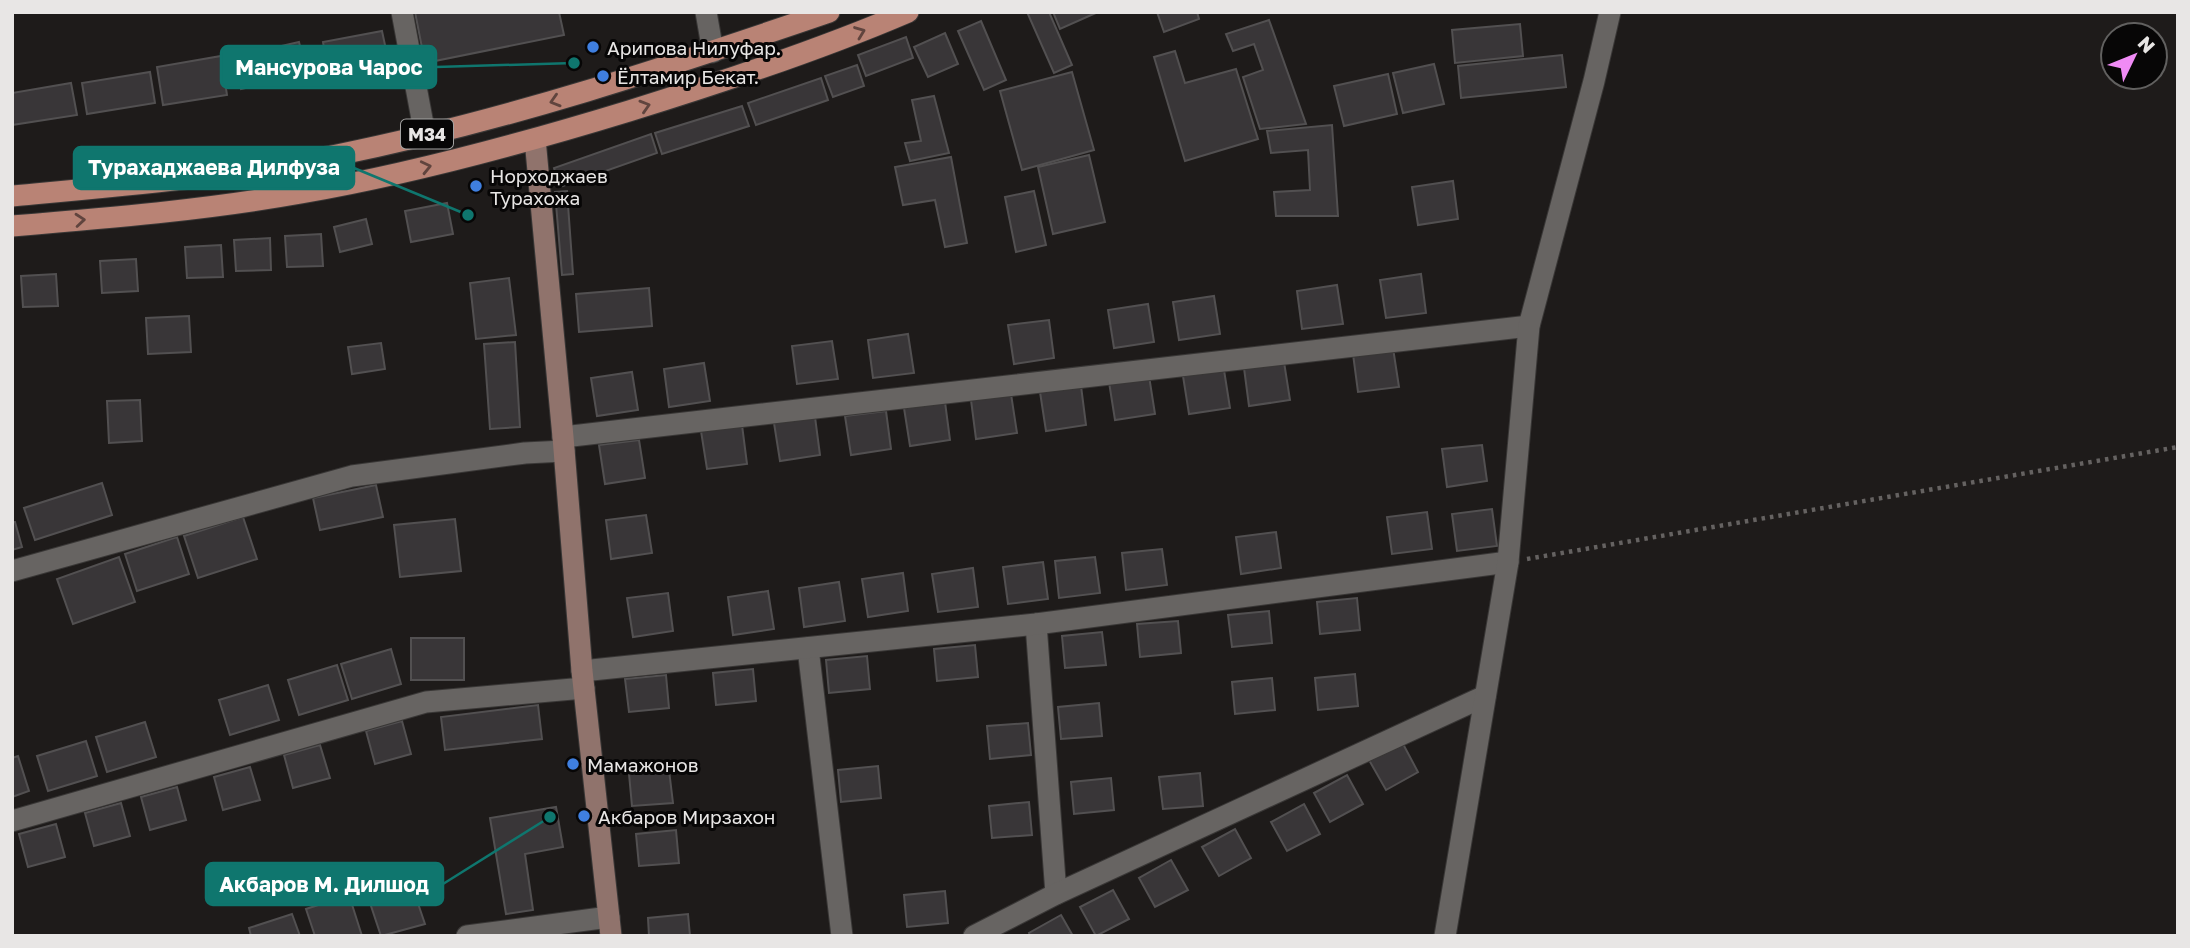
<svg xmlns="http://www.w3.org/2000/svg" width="2190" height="948" font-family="'Golos Text',sans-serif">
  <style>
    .building { fill: #393638; stroke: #525051; stroke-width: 2 }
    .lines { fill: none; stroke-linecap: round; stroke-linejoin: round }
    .street-casing { stroke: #393736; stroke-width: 23 }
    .secondary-casing { stroke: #393736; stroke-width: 23 }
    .primary-casing { stroke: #393736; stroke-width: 23 }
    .path { stroke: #656261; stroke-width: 4.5; stroke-dasharray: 3.5 5; stroke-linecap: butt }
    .street { stroke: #676462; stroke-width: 21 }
    .secondary { stroke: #90736c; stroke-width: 21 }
    .primary { stroke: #b98375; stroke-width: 21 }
    .oneway { stroke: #60443e }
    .shop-dot { fill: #3f7fe0; stroke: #070606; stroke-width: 2.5 }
    .labels { text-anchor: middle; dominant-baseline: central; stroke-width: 6; stroke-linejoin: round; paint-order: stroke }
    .shield { fill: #070606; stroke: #a4a3a2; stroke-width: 2 }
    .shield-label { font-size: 18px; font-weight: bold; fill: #e8e6e5 }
    .poi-label { font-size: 19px; fill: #e8e6e5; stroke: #070606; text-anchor: start }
    .leader { fill: none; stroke: #0f766e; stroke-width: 2.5 }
    .callout-dot { fill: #0f766e; stroke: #070606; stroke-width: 2.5 }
    .callout { fill: #0f766e; stroke: #0f766e; stroke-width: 2.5 }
    .callout-label { font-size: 21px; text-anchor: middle; font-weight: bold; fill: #fff }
  </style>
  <rect width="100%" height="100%" fill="#1e1b1a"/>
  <g class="building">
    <polygon points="415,12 559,12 564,35 425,63"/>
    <polygon points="1027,12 1049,12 1072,65 1054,73"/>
    <polygon points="1053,12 1098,12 1060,29"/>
    <polygon points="1157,12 1197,12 1199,19 1164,32"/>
    <polygon points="1269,20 1306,124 1260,129 1243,77 1263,70 1254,44 1233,51 1226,34"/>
    <polygon points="981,21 1006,80 984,90 958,31"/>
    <polygon points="1520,24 1523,56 1455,63 1452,30"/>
    <polygon points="382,31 388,59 328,71 323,42"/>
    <polygon points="945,33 958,64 928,77 914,47"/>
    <polygon points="906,37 913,58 866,76 858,55"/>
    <polygon points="299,42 307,75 241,89 233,57"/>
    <polygon points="1175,51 1185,83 1236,69 1258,139 1185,161 1154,57"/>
    <polygon points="1562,55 1566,87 1461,98 1458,66"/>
    <polygon points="221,56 227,95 163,105 157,67"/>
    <polygon points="1434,64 1444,104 1403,113 1393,73"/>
    <polygon points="857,65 864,86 833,97 825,76"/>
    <polygon points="150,72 155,103 87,114 82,83"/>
    <polygon points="1072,72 1094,150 1022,170 1000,91"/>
    <polygon points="1388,74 1397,114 1344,126 1334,86"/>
    <polygon points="821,78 828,100 756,125 748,103"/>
    <polygon points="71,83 77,115 12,125 12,93"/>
    <polygon points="934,96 949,153 910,161 905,143 921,141 912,100"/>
    <polygon points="742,106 749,126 662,154 655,133"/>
    <polygon points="1332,125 1338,216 1276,216 1274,192 1310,190 1308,150 1271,153 1267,131"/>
    <polygon points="651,134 657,153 560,187 554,168"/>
    <polygon points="1089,155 1105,222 1053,234 1038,167"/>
    <polygon points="951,157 967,243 945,247 935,200 903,205 895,167"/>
    <polygon points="1453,181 1458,219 1418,225 1412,187"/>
    <polygon points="567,191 573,274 562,275 555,192"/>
    <polygon points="1034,191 1046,245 1016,252 1005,197"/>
    <polygon points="447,203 453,234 411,242 405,211"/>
    <polygon points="366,219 372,244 340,252 334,227"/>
    <polygon points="321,234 323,266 287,267 285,236"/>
    <polygon points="270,238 271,270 236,271 234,240"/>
    <polygon points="221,245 223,277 187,278 185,247"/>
    <polygon points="136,259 138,291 102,293 100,261"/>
    <polygon points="56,274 58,306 23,307 21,276"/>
    <polygon points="1421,274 1426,313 1386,318 1380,280"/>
    <polygon points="509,278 516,335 476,339 470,283"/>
    <polygon points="1337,285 1343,324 1302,329 1297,291"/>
    <polygon points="649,288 652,326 579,332 576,294"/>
    <polygon points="1214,296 1220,334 1179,340 1173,302"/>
    <polygon points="1148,304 1154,342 1114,348 1108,310"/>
    <polygon points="189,316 191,352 148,354 146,318"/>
    <polygon points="1049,320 1054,358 1014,364 1008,325"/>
    <polygon points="908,334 914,373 873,378 868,340"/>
    <polygon points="832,341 838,379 797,384 792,346"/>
    <polygon points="515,342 520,427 490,429 484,344"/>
    <polygon points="381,343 385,369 352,374 348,347"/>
    <polygon points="1393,348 1399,387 1358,392 1353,354"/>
    <polygon points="1284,362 1290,400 1249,406 1244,368"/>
    <polygon points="704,363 710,401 669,407 664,369"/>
    <polygon points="1224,370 1230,408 1189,414 1183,376"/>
    <polygon points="632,372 638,410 597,416 591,378"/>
    <polygon points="1149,376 1155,414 1115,420 1109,382"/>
    <polygon points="1081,386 1086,425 1046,431 1040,392"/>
    <polygon points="1011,394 1017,433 976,439 971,400"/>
    <polygon points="140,400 142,441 109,443 107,401"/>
    <polygon points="945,402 950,440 910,446 904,408"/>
    <polygon points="886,411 891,449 851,455 845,416"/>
    <polygon points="815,417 820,455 780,461 774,423"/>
    <polygon points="742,425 747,464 707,469 701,431"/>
    <polygon points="639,440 645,478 605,484 599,445"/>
    <polygon points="1482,445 1487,481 1447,487 1442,449"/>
    <polygon points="102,483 112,515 35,540 24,508"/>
    <polygon points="376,485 383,517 320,530 313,498"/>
    <polygon points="1492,509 1497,546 1457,551 1452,514"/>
    <polygon points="1427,512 1432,549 1392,554 1387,517"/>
    <polygon points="646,515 652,553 611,559 606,520"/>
    <polygon points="243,517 257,559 198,578 184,536"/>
    <polygon points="455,519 461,571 400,577 394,525"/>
    <polygon points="12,522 15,522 22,547 12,550"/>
    <polygon points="1276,532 1281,568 1241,574 1236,537"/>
    <polygon points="177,537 189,574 137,591 125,554"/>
    <polygon points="1162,549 1167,585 1126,590 1122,553"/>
    <polygon points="119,557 135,602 73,624 57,579"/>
    <polygon points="1095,557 1100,593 1059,598 1055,561"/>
    <polygon points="1043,562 1048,599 1008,604 1003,567"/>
    <polygon points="973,568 978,607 938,612 932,574"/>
    <polygon points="903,573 908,611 868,617 862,579"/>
    <polygon points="839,582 845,621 804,627 799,588"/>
    <polygon points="768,591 774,629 733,635 728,597"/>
    <polygon points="668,593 673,631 633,637 627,598"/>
    <polygon points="1357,598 1360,630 1320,634 1317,602"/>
    <polygon points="1269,611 1272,643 1232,647 1228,615"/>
    <polygon points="1178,621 1181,653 1140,657 1137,624"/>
    <polygon points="1102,632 1106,665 1065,668 1062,636"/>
    <rect x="411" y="638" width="53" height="42"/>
    <polygon points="975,645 978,677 937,681 934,649"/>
    <polygon points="391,649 401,684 352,699 341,664"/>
    <polygon points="867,656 870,689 829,693 826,660"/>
    <polygon points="337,665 348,700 299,715 288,680"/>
    <polygon points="753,669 756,701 716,705 713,673"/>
    <polygon points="1355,674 1358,706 1318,710 1315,678"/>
    <polygon points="666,675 669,708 629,712 625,679"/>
    <polygon points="1272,678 1275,710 1235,714 1232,682"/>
    <polygon points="268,685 279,720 230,735 219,700"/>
    <polygon points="1099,703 1102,736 1061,739 1058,707"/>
    <polygon points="538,705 542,739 445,750 441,717"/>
    <polygon points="402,721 411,754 375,764 366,731"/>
    <polygon points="145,722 156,757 107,772 96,737"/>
    <polygon points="1028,723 1031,755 990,759 987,726"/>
    <polygon points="86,741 97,776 48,791 37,756"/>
    <polygon points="1402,742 1418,772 1386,790 1369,760"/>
    <polygon points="320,745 330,778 293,788 284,755"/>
    <polygon points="18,756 29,791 12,797 12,758"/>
    <polygon points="878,766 881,798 841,802 838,770"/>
    <polygon points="250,767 260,800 223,810 214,777"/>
    <polygon points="669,770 673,803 632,806 629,774"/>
    <polygon points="1200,773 1203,806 1163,809 1159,777"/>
    <polygon points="1347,775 1363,804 1330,822 1314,793"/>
    <polygon points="1111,778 1114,810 1074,814 1071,782"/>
    <polygon points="177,787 186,820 150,830 141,797"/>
    <polygon points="1029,802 1032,835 992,838 989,806"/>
    <polygon points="121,803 130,836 94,846 85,813"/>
    <polygon points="1304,804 1320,834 1287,851 1271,822"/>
    <polygon points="556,807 563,847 525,854 533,910 506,914 490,818"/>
    <polygon points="56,824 65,857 28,867 19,834"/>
    <polygon points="1235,829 1251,858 1219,876 1202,847"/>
    <polygon points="676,830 679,863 639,866 636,834"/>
    <polygon points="1171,860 1188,890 1155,907 1139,878"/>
    <polygon points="409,877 425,924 381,936 366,891"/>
    <polygon points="1113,890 1129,919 1096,936 1080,907"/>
    <polygon points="945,891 948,923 907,927 904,895"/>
    <polygon points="349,895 362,936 315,936 306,909"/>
    <polygon points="292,914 300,936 251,936 249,928"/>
    <polygon points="688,914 690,936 649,936 648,918"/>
    <polygon points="1061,915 1073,936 1030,936 1029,933"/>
  </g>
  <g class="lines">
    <defs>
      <g id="street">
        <polyline points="402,12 425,135"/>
        <polyline points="706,12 713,52"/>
        <polyline points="563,437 1529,326"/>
        <polyline points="12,571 352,476 525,453 564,451"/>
        <polyline points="1036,624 1056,894"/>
        <polyline points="808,648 842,936"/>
        <polyline points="582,671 1036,624 1508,562"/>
        <polyline points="12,821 426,702 584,688"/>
        <polyline points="467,936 609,917"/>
        <polyline points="974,936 1056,894 1485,696"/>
        <polyline points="1445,936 1508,562 1529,326 1594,81 1610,12"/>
      </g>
      <polyline id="secondary" points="535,139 563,437 582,671 611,936"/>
      <g id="primary">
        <path d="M12 196C121 186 230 177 337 155 505 121 668 67 829 12"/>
        <path d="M12 226C109 218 206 210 301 193 412 174 521 144 629 111 723 82 817 51 908 12"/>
      </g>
    </defs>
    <use href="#street" class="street-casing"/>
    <use href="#secondary" class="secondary-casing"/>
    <use href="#primary" class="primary-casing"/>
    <polyline class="path" points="1527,559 2178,447"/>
    <use href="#street" class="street"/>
    <use href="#secondary" class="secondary"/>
    <use href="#primary" class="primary"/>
  </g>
  <defs><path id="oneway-chevron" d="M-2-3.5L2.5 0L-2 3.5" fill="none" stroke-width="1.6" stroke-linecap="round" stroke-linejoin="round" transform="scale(1.75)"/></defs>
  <g class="oneway">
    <use href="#oneway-chevron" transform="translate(860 32) rotate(-21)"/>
    <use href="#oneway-chevron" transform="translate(555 101) rotate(163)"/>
    <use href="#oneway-chevron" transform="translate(645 106) rotate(-17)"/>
    <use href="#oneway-chevron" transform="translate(426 167) rotate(-13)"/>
    <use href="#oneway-chevron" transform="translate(80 220) rotate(-5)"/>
  </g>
  <g class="shop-dot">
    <circle cx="593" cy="47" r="7"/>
    <circle cx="603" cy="76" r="7"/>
    <circle cx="476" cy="186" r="7"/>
    <circle cx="573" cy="764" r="7"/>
    <circle cx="584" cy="816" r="7"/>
  </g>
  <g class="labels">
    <rect class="shield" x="401" y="119.5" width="52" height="29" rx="5"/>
    <g class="shield-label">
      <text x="427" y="134">M34</text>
    </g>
    <g class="poi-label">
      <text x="607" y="47">Арипова Нилуфар.</text>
      <text x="617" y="76">Ёлтамир Бекат.</text>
      <text x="490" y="175">Норходжаев<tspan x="490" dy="22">Турахожа</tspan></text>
      <text x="587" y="764">Мамажонов</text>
      <text x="598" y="816">Акбаров Мирзахон</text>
    </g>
  </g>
  <path class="leader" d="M574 63L436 67M468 215L354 168M550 817L443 884"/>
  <g class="callout-dot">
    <circle cx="574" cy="63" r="7"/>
    <circle cx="468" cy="215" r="7"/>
    <circle cx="550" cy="817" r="7"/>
  </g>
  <g class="callout">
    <rect x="221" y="46" width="215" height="42" rx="7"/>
    <rect x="74" y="147" width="280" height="42" rx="7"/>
    <rect x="206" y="863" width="237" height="42" rx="7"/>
  </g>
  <g class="callout-label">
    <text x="329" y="75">Мансурова Чарос</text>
    <text x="214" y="175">Турахаджаева Дилфуза</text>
    <text x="324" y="892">Акбаров М. Дилшод</text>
  </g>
  <rect width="2190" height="948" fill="none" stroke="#e8e6e5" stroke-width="28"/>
  <g transform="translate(2134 56) rotate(47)"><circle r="33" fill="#070606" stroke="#61605f" stroke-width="2"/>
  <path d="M0-5L12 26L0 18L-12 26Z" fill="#f08bf5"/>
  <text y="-10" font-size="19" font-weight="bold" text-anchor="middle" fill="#e8e6e5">N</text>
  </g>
</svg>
